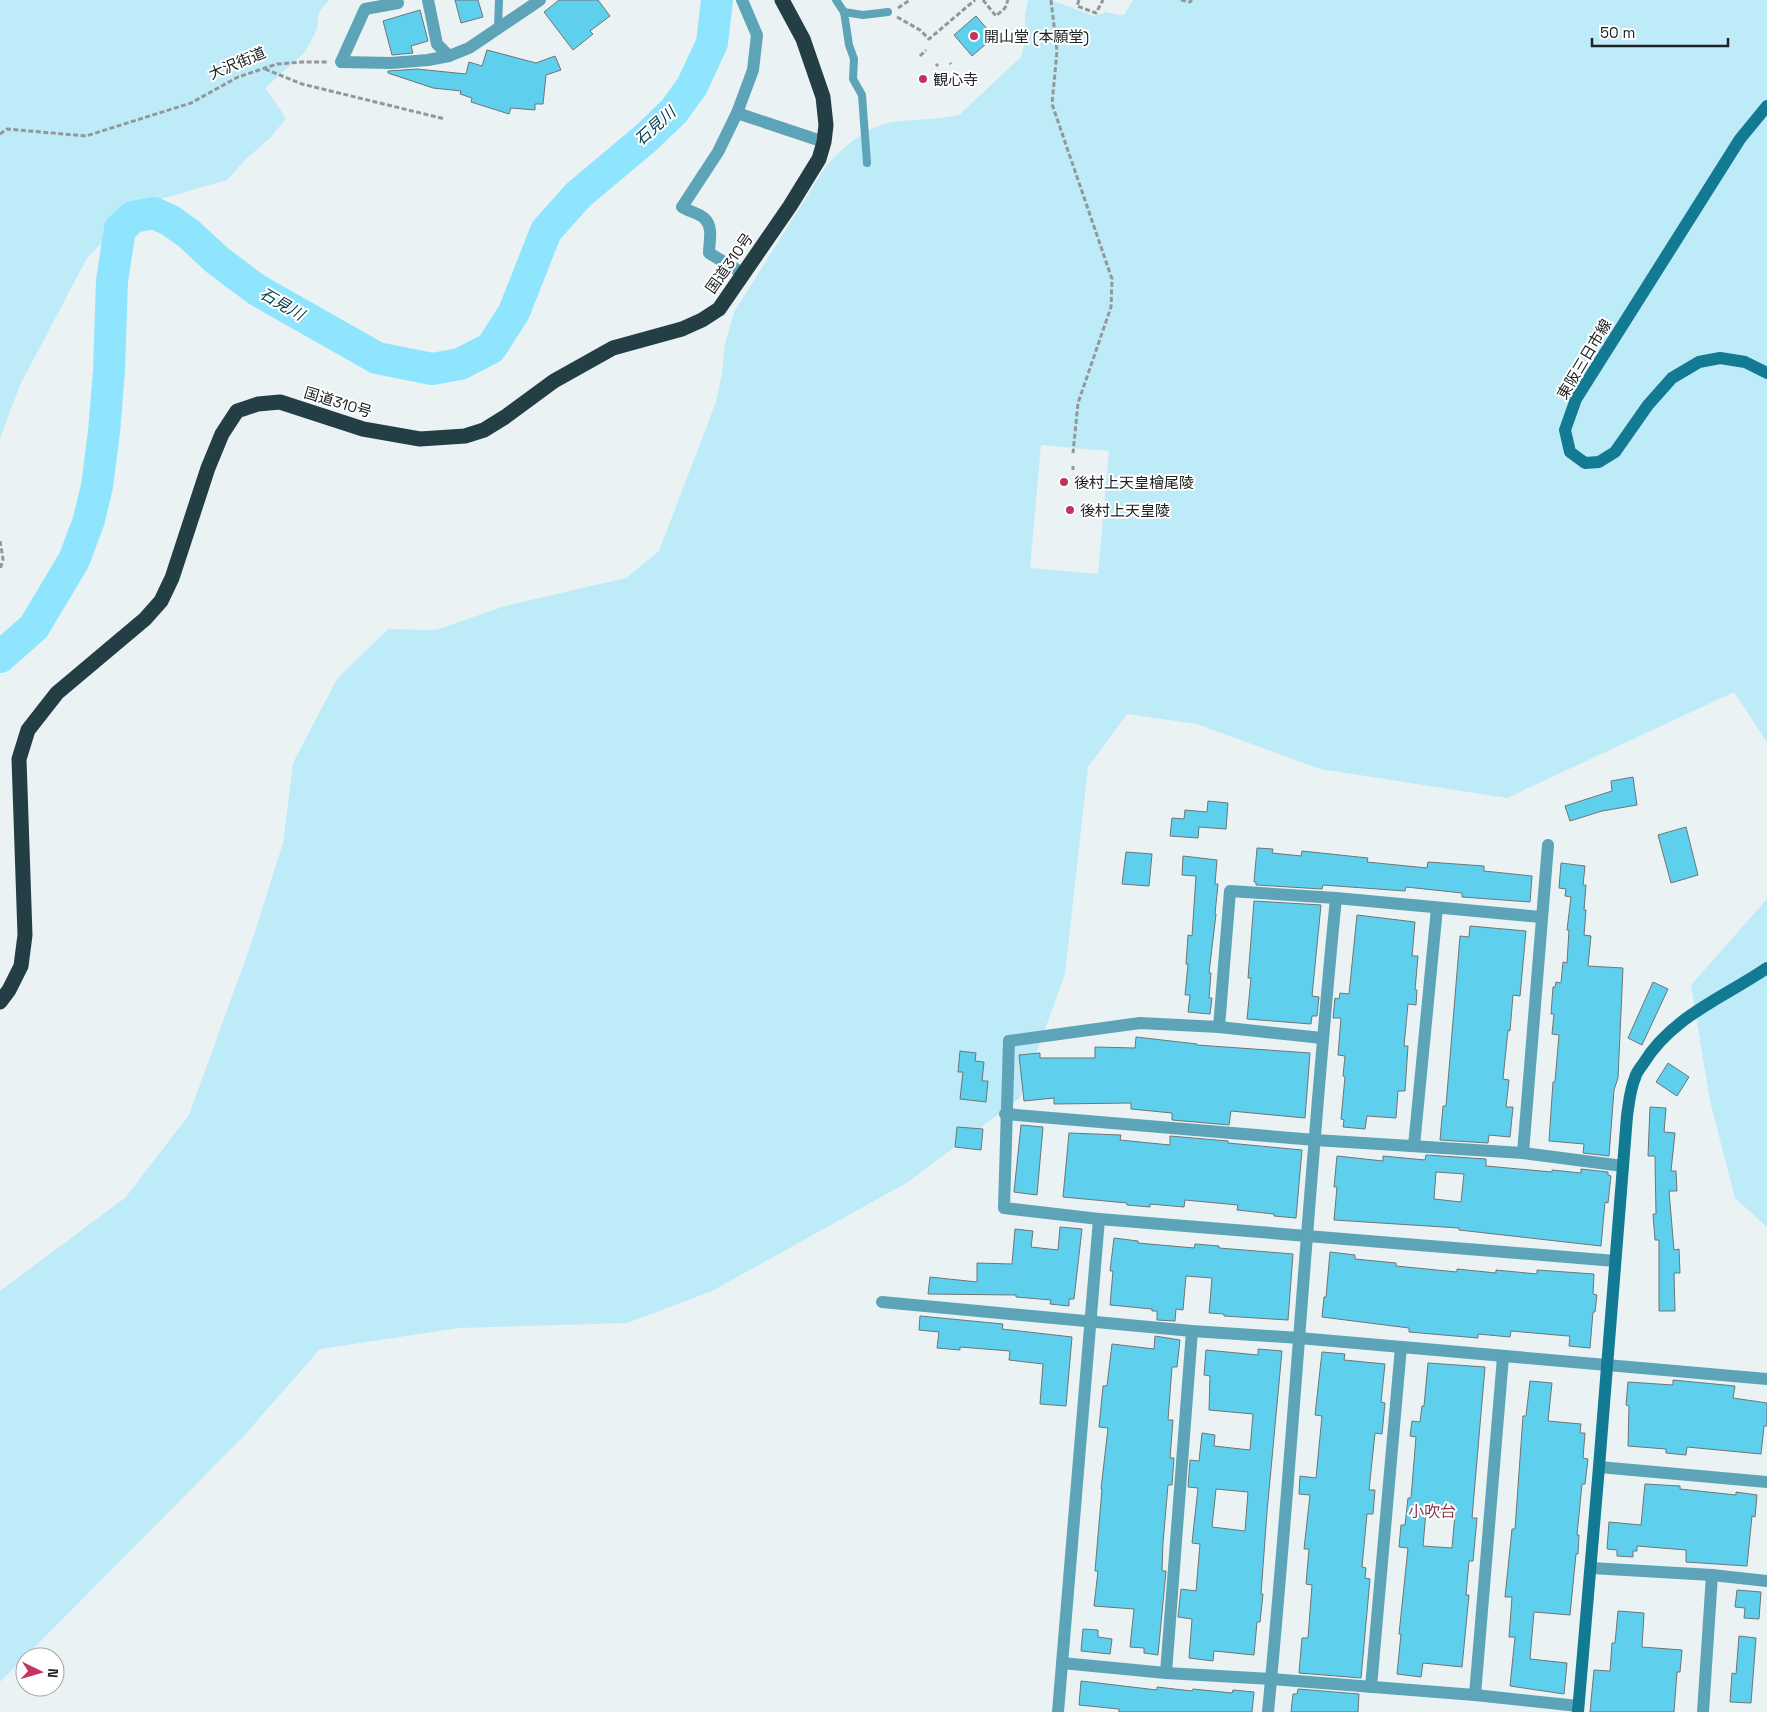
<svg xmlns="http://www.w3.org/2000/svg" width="1767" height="1712" font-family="'Space Grotesk','Noto Sans JP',sans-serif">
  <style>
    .green { fill: #beebf8; fill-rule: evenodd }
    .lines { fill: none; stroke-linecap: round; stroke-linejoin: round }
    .river { stroke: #8fe5fd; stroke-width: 32 }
    .building { fill: #5ed0ee; stroke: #6e7577; fill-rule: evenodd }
    .path { stroke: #929899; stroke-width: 3; stroke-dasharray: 5 2.5; stroke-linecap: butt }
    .lane { stroke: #5da4b8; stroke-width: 8 }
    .street { stroke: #5da4b8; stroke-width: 12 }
    .secondary { stroke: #127b93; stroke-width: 12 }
    .highway { stroke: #243e45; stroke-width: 15 }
    .poi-dot { fill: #c3345f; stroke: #fff; stroke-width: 2 }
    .labels { text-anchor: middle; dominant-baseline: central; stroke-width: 4; stroke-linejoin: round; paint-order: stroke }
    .poi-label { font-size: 15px; fill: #202323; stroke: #fff; text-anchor: start }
    .street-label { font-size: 15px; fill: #202323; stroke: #fff }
    .water-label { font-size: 16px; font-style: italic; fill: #053c48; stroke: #fff }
    .neighbourhood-label { font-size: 16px; fill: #853d4d; stroke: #fff }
  </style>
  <rect width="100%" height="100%" fill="#eaf2f4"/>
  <g class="green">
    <polygon points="0,0 329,0 319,12 317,29 305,52 265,88 286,118 272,136 246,159 227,180 140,205 87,258 20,385 0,438"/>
    <path d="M1028 0H1051L1094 16 1106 12 1118 15H1124L1133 0H1767V742L1734 692 1507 798 1320 769 1197 724 1127 714 1088 767 1065 974 1020 1098 908 1182 712 1291 627 1323 459 1328 320 1349 241 1439 0 1682V1291L125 1198 189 1115 250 947 283 843 293 763 337 679 388 629 436 630 505 606 626 578 659 551 716 402 722 373 725 344 734 312 826 166C845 146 865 127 893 122 915 119 937 120 959 115L1021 57 1026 39 1025 16ZM1041 445 1109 451 1098 574 1030 568Z"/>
    <polygon points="1767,899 1767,1227 1735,1198 1710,1101 1691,985"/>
  </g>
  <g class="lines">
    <polyline class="river" points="0,657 34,627 74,560 89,520 97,486 104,432 109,371 112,281 120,229 133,217 154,213 171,221 189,234 217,260 257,290 377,358 432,369 460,364 491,348 514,312 546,231 578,195 646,138 674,111 692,86 712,43 717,0"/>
  </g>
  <g class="building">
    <polygon points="455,0 478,0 483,17 461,23"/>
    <polygon points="559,0 598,0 610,16 590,31 593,34 573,50 544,12"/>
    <polygon points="420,10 428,41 411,46 413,53 392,55 383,21"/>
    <polygon points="976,16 994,37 972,56 954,35"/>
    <polygon points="487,50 536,63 555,56 561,70 546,75 543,104 535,104 535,110 511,108 509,114 471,102 472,98 460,94 461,91 433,88 388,73 388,71 417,69 466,74 469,62 482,66"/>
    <polygon points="1633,777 1637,805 1602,811 1570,821 1565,806 1612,791 1611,781"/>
    <polygon points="1208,801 1228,803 1226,829 1199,827 1198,838 1170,836 1172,818 1184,819 1185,810 1207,812"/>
    <polygon points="1686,827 1698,875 1671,883 1658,835"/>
    <polygon points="1257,848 1273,849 1272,853 1301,856 1302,851 1368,858 1367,862 1427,868 1428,862 1484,866 1484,871 1532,876 1530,902 1462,897 1462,893 1406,887 1405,891 1323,885 1322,889 1256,885 1256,882 1254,882"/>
    <polygon points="1126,852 1152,854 1149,886 1122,884"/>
    <polygon points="1183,856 1217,860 1215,884 1218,884 1215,914 1216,914 1209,973 1211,973 1209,998 1212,998 1210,1014 1188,1012 1190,995 1185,995 1188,964 1186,964 1188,935 1192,936 1196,876 1182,875"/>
    <polygon points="1561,863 1585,866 1583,885 1586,885 1584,910 1586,910 1584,935 1591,936 1588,966 1623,968 1618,1078 1614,1090 1609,1156 1583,1153 1584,1144 1549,1141 1553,1082 1555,1082 1559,1035 1552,1034 1554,1014 1551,1014 1553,987 1555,987 1556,982 1561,983 1563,962 1567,963 1569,930 1567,930 1571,897 1565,896 1566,889 1559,888"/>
    <polygon points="1254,901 1321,905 1312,996 1319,997 1317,1016 1312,1016 1311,1024 1247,1019 1251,978 1248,978"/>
    <polygon points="1357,915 1415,922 1412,956 1418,956 1415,990 1417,990 1416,1005 1408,1004 1404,1046 1408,1046 1405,1091 1398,1091 1396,1118 1367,1116 1365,1129 1343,1127 1344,1120 1341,1119 1345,1077 1343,1076 1345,1056 1338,1055 1341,1018 1333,1018 1335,998 1339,999 1340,993 1349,994"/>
    <polygon points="1470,926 1526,931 1520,996 1513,995 1510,1031 1508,1030 1503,1079 1509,1080 1506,1107 1513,1107 1510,1137 1489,1135 1488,1143 1440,1140 1443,1106 1446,1106 1460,936 1469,937"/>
    <polygon points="1653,982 1668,989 1642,1045 1628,1038"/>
    <polygon points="1136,1037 1197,1044 1197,1045 1310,1053 1305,1118 1231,1111 1229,1125 1172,1120 1172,1113 1131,1109 1131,1103 1054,1104 1054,1098 1024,1101 1019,1055 1040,1053 1040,1058 1095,1058 1095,1047 1135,1048"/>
    <polygon points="960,1051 976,1053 975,1061 984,1062 982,1081 988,1081 986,1102 960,1099 963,1072 958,1072"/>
    <polygon points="1668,1063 1689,1077 1677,1096 1656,1082"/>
    <polygon points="1650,1107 1666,1108 1664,1132 1675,1133 1671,1171 1676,1171 1677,1191 1669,1191 1674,1250 1679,1249 1680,1273 1674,1273 1675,1311 1659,1311 1659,1240 1655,1240 1653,1214 1656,1214 1655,1156 1648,1156"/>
    <polygon points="1021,1125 1043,1127 1037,1195 1014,1192"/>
    <polygon points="957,1127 983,1129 981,1150 955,1147"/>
    <polygon points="1069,1133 1121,1135 1120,1140 1170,1145 1170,1136 1228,1141 1228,1143 1302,1150 1296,1218 1274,1216 1274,1214 1237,1210 1238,1205 1185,1200 1184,1207 1150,1204 1150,1207 1127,1205 1127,1203 1063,1197"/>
    <path d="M1426 1155 1486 1159V1166L1552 1172V1170L1581 1173V1169L1608 1172V1175L1611 1176 1608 1203 1605 1202 1601 1246 1459 1230V1228L1334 1220 1337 1187H1334L1337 1156 1383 1161V1156L1425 1160ZM1436 1172 1464 1174 1461 1202 1434 1199Z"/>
    <polygon points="1060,1227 1082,1229 1074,1299 1069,1299 1069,1306 1050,1304 1051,1300 1016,1297 1016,1295 928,1294 930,1277 977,1282 977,1263 1012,1264 1015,1229 1033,1231 1031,1247 1058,1250"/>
    <polygon points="1114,1238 1138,1241 1138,1243 1194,1248 1195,1244 1219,1246 1219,1248 1293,1254 1288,1320 1224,1316 1224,1314 1209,1313 1212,1278 1186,1276 1183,1310 1176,1309 1175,1321 1157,1320 1157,1311 1152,1311 1152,1309 1110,1305 1113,1271 1110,1271"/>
    <polygon points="1330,1252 1355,1255 1355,1259 1396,1263 1396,1266 1457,1272 1457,1269 1496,1273 1496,1270 1537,1274 1537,1270 1594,1274 1593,1294 1597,1295 1595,1312 1593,1312 1590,1348 1569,1346 1570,1336 1568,1336 1511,1331 1510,1337 1478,1334 1478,1338 1409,1332 1409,1328 1322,1317 1324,1297 1326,1297"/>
    <polygon points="920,1316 1003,1324 1002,1329 1072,1337 1066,1406 1040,1404 1043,1364 1009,1360 1010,1351 960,1347 960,1350 937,1348 939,1332 919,1330"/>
    <polygon points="1155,1336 1180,1340 1177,1367 1172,1367 1168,1420 1173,1420 1170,1458 1174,1458 1172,1485 1168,1485 1163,1543 1162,1571 1166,1571 1158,1655 1144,1653 1144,1648 1130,1647 1134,1609 1094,1606 1098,1571 1095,1571 1102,1489 1101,1489 1108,1428 1099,1427 1103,1386 1107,1386 1112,1344 1154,1349"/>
    <path d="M1258 1349 1282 1351 1267 1512 1261 1594H1263L1260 1622H1257L1254 1655 1214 1651 1213 1661 1189 1658 1192 1619 1178 1617 1181 1589 1196 1591 1200 1544 1192 1543 1198 1488 1188 1487 1190 1460 1199 1461 1202 1433 1215 1435 1214 1446 1250 1450 1253 1414 1209 1410 1210 1376 1204 1375 1206 1350 1258 1355ZM1216 1489 1248 1492 1245 1531 1212 1527Z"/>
    <polygon points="1322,1352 1345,1354 1344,1360 1385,1364 1381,1402 1385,1403 1382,1434 1375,1433 1369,1490 1375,1490 1373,1514 1367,1514 1362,1567 1366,1568 1365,1578 1370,1579 1361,1678 1299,1673 1302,1638 1308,1638 1312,1585 1306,1584 1309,1549 1304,1549 1310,1495 1299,1494 1300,1476 1316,1478 1322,1416 1315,1415"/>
    <path d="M1428 1363 1485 1367 1472 1518H1477L1473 1561H1469L1466 1595H1469L1462 1667 1423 1663 1421 1677 1397 1674 1401 1634H1399L1408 1548 1399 1547 1401 1525H1405L1408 1498H1411L1416 1437 1410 1436 1412 1421 1420 1422 1422 1406H1424ZM1426 1511 1455 1514 1452 1548 1423 1546Z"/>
    <polygon points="1673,1380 1735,1386 1733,1398 1767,1403 1767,1426 1764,1426 1761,1454 1687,1447 1686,1455 1666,1453 1666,1449 1628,1446 1629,1406 1626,1405 1628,1382 1673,1385"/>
    <polygon points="1530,1381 1552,1383 1548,1421 1581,1424 1580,1433 1585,1433 1583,1458 1588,1459 1585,1484 1582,1484 1577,1535 1579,1535 1578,1554 1576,1554 1570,1615 1534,1612 1530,1659 1567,1663 1564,1694 1510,1686 1515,1637 1509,1637 1512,1597 1505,1597 1512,1529 1515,1529 1523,1416 1526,1416"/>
    <polygon points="1645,1484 1680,1486 1680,1489 1736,1495 1736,1492 1757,1495 1755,1517 1752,1516 1747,1566 1686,1562 1686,1550 1637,1546 1637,1551 1633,1551 1633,1557 1617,1556 1617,1550 1607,1549 1609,1522 1641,1525"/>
    <polygon points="1737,1590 1761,1592 1759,1619 1744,1618 1745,1608 1735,1607"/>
    <polygon points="1618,1611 1644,1613 1642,1647 1682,1650 1680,1672 1677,1672 1674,1712 1590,1712 1594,1670 1610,1671 1612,1643 1615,1643"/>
    <polygon points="1083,1629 1098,1630 1098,1637 1112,1639 1110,1654 1081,1651"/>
    <polygon points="1739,1636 1756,1638 1751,1703 1730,1702 1732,1673 1736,1674"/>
    <polygon points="1081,1681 1157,1690 1157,1687 1192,1691 1193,1689 1232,1693 1233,1690 1254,1692 1252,1712 1119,1712 1119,1709 1079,1705"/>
    <polygon points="1298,1689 1359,1694 1358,1712 1291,1712 1293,1694 1297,1694"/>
  </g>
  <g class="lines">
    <g class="path">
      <polyline points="983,0 996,16 1005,8 1008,0"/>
      <polyline points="1051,0 1057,51 1052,104 1112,279 1111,307 1078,403 1073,453"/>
      <polyline points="1079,0 1077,6 1096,13 1103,0"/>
      <polyline points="1181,0 1190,2 1192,0"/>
      <polyline points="898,8 910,0"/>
      <polyline points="897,17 920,30 929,39 975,0"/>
      <polyline points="920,56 926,50"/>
      <polyline points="950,63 951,64"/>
      <polyline points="936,66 938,64"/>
      <polyline points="265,69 302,84 445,119"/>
      <polyline points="0,134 7,129 86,136 191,103 238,77 277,64 303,62 327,62"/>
      <polyline points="1073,470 1073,466"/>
      <polyline points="0,541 3,559 0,570"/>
    </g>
    <g class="lane">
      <polyline points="836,0 844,12 863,15 888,12"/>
      <polyline points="844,12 849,45 854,59 853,79 862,95 867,163"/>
      <polyline points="498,28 499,0"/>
    </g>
    <g class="street">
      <polyline points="428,0 437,44 449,56"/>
      <path d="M742 0 757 35 753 70 737 113 718 152 682 207C688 211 698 213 704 218 714 227 709 242 709 253L744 274"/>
      <polyline points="398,3 365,9 341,62 391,63 428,60 449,56 469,48 540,0"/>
      <polyline points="737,113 824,142"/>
      <polyline points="1219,1027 1230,891 1336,898 1541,917"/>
      <polyline points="1322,1038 1219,1027 1140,1023 1009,1041 1004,1208 1099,1219 1615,1261"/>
      <polyline points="1005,1114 1315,1140 1523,1153 1623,1166"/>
      <polyline points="1414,1146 1437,908"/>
      <polyline points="1523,1153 1548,845"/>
      <polyline points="882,1302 1192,1331 1299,1338 1767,1379"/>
      <polyline points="1599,1467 1767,1482"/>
      <polyline points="1591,1568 1712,1575 1767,1581"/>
      <polyline points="1062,1663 1166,1673 1271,1679 1475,1695 1578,1706"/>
      <polyline points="1166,1673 1192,1331"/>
      <polyline points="1371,1687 1401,1347"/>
      <polyline points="1475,1695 1503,1357"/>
      <polyline points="1058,1712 1099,1219"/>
      <path d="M1268 1712C1294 1441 1309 1169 1336 898"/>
      <polyline points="1703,1712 1712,1575"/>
    </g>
    <g class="secondary">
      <polyline points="1767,106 1740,139 1576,399 1565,430 1570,452 1585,463 1599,462 1615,452 1648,405 1672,378 1699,362 1720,358 1745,362 1767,373"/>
      <path d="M1578 1712 1599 1467 1627 1116C1629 1103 1630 1089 1635 1078 1636 1073 1640 1068 1643 1064 1671 1017 1723 998 1767 968"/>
    </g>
    <polyline class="highway" points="0,1002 9,990 21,966 25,935 19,759 28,730 57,693 145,619 161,601 172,578 208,468 222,434 237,411 258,404 280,402 363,429 420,439 465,436 484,430 505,417 554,381 613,348 682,329 702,320 719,309 790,206 819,159 824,142 826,125 823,97 803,39 782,0"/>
  </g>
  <g class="poi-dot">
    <circle cx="974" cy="36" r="5"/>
    <circle cx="923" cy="79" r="5"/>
    <circle cx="1064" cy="482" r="5"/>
    <circle cx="1070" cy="510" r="5"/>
  </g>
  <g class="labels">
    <g class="poi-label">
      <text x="984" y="36">開山堂 (本願堂)</text>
      <text x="933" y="79">観心寺</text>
      <text x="1074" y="482">後村上天皇檜尾陵</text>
      <text x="1080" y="510">後村上天皇陵</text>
    </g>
    <g class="street-label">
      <text transform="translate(237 63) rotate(-23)">大沢街道</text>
      <text transform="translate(729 263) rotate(-55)">国道310号</text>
      <text transform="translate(1584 359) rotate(-59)">東阪三日市線</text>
      <text transform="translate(338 402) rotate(17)">国道310号</text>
    </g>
    <g class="water-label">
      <text transform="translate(655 126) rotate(-42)">石見川</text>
      <text transform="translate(282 304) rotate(30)">石見川</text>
    </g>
    <g class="neighbourhood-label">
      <text x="1432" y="1511">小吹台</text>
    </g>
  </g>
  <g transform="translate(40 1672) rotate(95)"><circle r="24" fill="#ffffff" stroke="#a6a7a7"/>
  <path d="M0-4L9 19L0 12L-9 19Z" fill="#c3345f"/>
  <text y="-8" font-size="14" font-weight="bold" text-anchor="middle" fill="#202323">N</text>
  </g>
  <path d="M1592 38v8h136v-8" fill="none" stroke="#202323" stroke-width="2.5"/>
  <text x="1600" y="38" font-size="15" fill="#202323" stroke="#ffffff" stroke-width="4" paint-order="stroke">50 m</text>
</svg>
